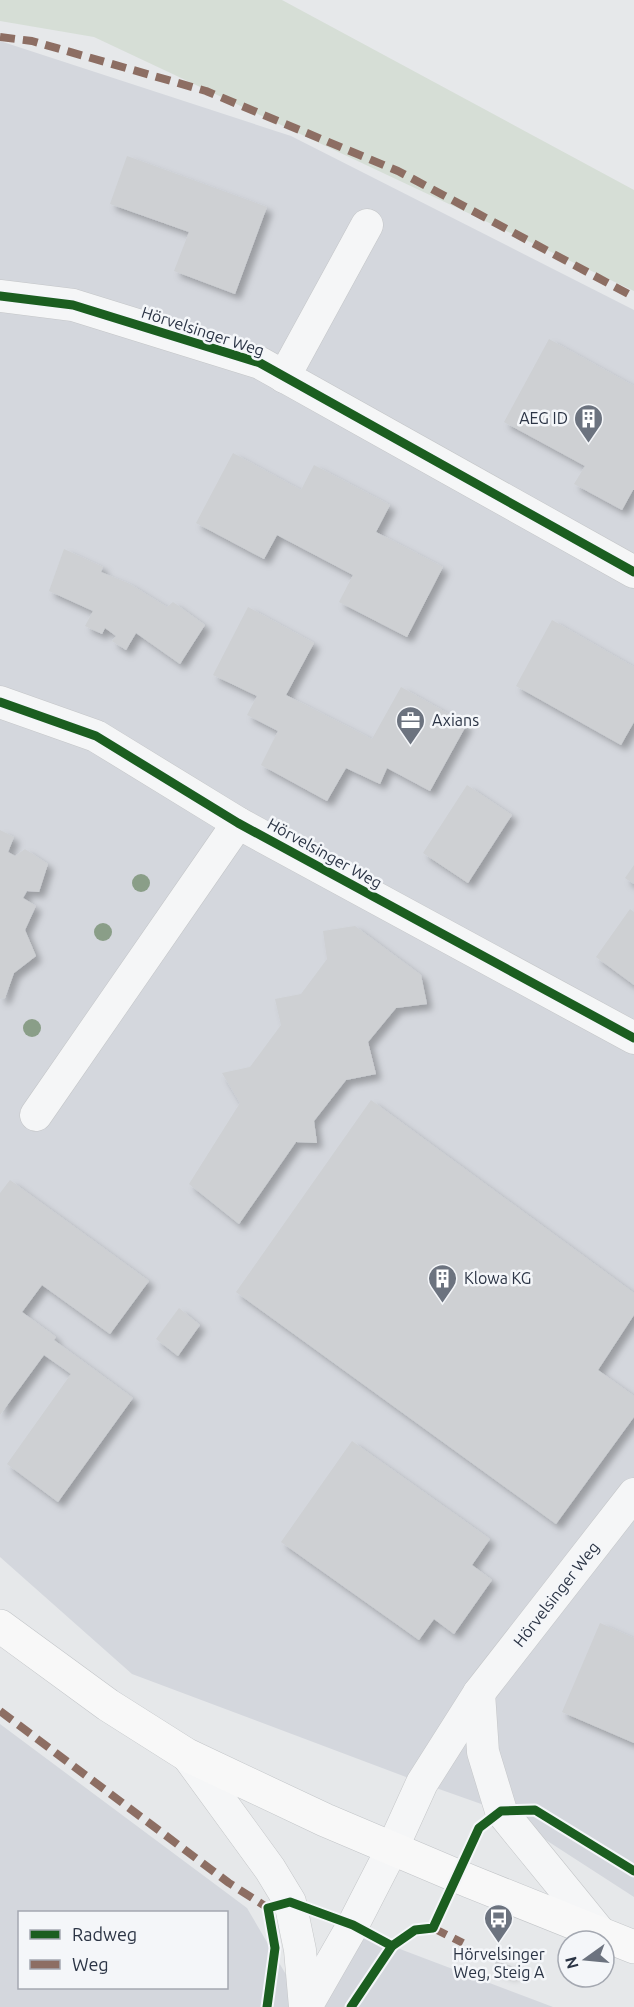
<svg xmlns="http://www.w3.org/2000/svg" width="634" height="2007" font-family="Ubuntu,sans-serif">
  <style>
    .built { fill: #d4d7dd; fill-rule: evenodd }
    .green { fill: #d6ded6 }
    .building { fill: #ced0d3; filter: url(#shadow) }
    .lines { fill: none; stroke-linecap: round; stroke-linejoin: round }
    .minor-casing { stroke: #c4c6c8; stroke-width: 33 }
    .major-casing { stroke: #c2c5c8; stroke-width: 34 }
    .minor { stroke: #f5f6f7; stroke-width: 32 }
    .major { stroke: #f8f8f8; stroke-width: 33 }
    .quiet { stroke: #8d6e63; stroke-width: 8; stroke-dasharray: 15 8; stroke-linecap: butt }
    .cycleway-casing { stroke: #f4f6f9; stroke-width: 13 }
    .cycleway { stroke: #1b5e20; stroke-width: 9 }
    .tree { fill: #8a9e88 }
    .labels { text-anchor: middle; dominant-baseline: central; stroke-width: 5; stroke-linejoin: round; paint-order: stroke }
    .street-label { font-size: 16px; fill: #2b3445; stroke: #f4f6f9 }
    .poi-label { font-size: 16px; fill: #2b3445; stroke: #f4f6f9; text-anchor: start }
  </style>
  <defs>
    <filter id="shadow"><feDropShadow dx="5.5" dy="5.5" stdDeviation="3" flood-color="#0004"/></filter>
  </defs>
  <rect width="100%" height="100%" fill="#e6e8ea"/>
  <g class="built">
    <polygon points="0,41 291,136 634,310 634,1897 501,1811 422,1783 132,1674 0,1557"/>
    <path d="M0 1724 247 1908 305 2007 353 1925 392 1946 553 2007H0ZM20 1912H226V1988H20Z"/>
  </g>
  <polygon class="green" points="0,0 282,0 634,190 634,291 94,37 0,21"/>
  <g class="building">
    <polygon points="127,156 267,207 235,294 174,271 189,232 110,204"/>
    <polygon points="549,339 634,386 634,490 633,490 622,510 574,484 585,466 504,422"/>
    <polygon points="233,453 301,490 314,465 390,505 376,532 443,567 407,637 339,602 353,575 277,535 264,559 196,523"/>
    <polygon points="64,549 103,567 101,572 130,584 167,607 173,602 205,625 180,664 136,633 126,650 112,641 116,636 105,628 102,634 85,626 93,611 49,591"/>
    <polygon points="248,607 314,643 286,695 372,739 401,687 467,724 430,791 387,768 380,784 346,768 327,801 261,765 278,731 247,715 257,696 213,675"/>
    <polygon points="552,620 634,667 634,722 621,745 516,686"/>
    <polygon points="467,785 512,815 468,883 423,853"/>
    <polygon points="0,830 14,837 8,852 15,856 25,849 48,864 39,892 27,891 23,898 36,906 25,930 36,956 14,973 5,998 0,999"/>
    <polygon points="634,865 634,884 625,878"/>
    <polygon points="630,909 634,912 634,985 596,957"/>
    <polygon points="355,926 421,975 427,1004 396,1008 368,1042 376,1074 346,1080 314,1121 317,1143 296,1142 239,1224 189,1184 240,1103 222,1073 250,1067 281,1025 275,999 301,994 327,959 323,931"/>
    <polygon points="371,1100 634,1293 634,1315 598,1370 634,1396 634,1417 556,1524 236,1292"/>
    <polygon points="10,1180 149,1281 110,1334 42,1285 22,1312 56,1337 54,1340 133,1398 58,1502 7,1464 71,1374 44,1355 0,1415 0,1193"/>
    <polygon points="179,1308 200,1325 178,1356 156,1339"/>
    <polygon points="352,1441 490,1539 472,1565 492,1580 454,1634 434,1619 419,1640 281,1542"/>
    <polygon points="600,1623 634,1638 634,1743 562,1712"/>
    <polygon points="496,1961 515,1967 512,1975 494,1968"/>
  </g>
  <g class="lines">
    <defs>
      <g id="minor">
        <polyline points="0,296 73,305 260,363 634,572"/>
        <polyline points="284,377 367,225"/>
        <polyline points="0,702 96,736 238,823 634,1038"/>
        <polyline points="36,1115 238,823"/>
        <polyline points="479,1693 483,1752 501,1811 602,1935"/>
        <polyline points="187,1755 270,1869 290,1902 300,1950 305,2007"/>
        <polyline points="306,2007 353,1925 392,1849 422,1783 479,1693 634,1494"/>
      </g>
      <polyline id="major" points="0,1626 108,1705 187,1755 325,1820 469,1881 634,1947"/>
    </defs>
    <use href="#minor" class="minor-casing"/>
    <use href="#major" class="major-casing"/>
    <use href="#minor" class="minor"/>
    <use href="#major" class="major"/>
    <g class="quiet">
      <polyline points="0,37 32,41 206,91 398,171 634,297"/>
      <polyline points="0,1711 229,1883 268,1908 273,1906"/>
      <polyline points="433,1928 463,1943"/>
    </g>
    <defs>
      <g id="cycleway">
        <polyline points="0,296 73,305 260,363 634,572"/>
        <polyline points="0,702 96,736 238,823 634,1038"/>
        <polyline points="267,2007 275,1948 268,1908 290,1902 353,1925 392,1946"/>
        <polyline points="351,2007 392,1946 415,1930 433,1928 479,1828 501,1811 535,1810 634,1871"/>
      </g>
    </defs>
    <use href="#cycleway" class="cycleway-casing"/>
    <use href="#cycleway" class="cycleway"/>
  </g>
  <g class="tree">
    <circle cx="141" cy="883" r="9"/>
    <circle cx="103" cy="932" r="9"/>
    <circle cx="32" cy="1028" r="9"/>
  </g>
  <defs>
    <symbol id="building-pin" viewBox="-11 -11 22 30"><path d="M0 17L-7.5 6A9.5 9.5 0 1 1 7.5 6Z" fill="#6c737f" stroke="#f4f6f9"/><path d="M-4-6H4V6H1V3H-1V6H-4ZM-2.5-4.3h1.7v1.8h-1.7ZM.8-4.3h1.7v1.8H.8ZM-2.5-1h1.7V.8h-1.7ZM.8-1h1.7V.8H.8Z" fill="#fff"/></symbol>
    <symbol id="office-pin" viewBox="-11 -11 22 30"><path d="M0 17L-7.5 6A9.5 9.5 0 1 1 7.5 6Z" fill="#6c737f" stroke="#f4f6f9"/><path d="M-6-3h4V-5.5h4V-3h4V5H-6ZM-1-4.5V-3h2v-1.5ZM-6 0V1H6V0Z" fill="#fff"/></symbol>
    <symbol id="bus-pin" viewBox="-11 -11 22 30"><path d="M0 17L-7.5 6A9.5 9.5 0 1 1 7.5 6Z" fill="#6c737f" stroke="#f4f6f9"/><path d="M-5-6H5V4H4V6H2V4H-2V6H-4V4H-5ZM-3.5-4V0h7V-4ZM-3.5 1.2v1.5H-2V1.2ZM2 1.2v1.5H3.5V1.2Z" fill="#fff"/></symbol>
  </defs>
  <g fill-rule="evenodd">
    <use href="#building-pin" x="572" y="402" width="33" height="45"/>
    <use href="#office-pin" x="394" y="704" width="33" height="45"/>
    <use href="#building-pin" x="426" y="1262" width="33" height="45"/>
    <use href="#bus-pin" x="482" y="1902" width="33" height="45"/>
  </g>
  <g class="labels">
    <g class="street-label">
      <text transform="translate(203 331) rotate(18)">Hörvelsinger Weg</text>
      <text transform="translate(325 853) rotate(29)">Hörvelsinger Weg</text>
      <text transform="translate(556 1594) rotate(-52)">Hörvelsinger Weg</text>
    </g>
    <g class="poi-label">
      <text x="568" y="418" text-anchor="end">AEG ID</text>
      <text x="432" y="720">Axians</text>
      <text x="464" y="1278">Klowa KG</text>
      <text x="499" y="1954" text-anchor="middle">Hörvelsinger<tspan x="499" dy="18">Weg, Steig A</tspan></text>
    </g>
  </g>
  <rect x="18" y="1911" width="210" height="78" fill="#f4f6f9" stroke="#a4a8b1" stroke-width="1.5"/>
  <rect x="30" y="1930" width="30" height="9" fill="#1b5e20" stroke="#a4a8b1" stroke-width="1.5"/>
  <text x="72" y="1941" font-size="18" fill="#2b3445">Radweg</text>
  <rect x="30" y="1960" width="30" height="9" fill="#8d6e63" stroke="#a4a8b1" stroke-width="1.5"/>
  <text x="72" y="1971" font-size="18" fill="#2b3445">Weg</text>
  <g transform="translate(586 1959) rotate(255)"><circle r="28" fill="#f4f6f9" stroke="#a4a8b1" stroke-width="1.5"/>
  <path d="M0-4.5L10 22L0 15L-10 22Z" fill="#6c737f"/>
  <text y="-9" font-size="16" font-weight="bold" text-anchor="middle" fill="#2b3445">N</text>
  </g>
</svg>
